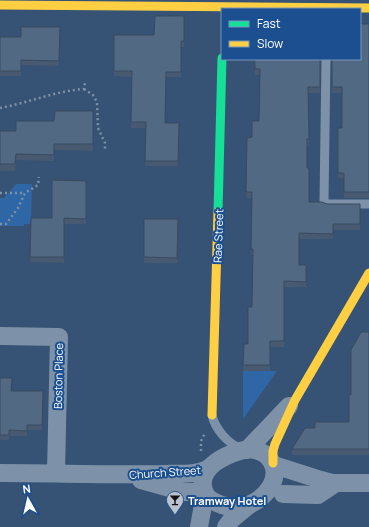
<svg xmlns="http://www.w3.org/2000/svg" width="369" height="527" font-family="Manrope,sans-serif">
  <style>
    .green { fill: #2f66a5 }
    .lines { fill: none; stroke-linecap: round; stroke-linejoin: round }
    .path { stroke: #7d92a8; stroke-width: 2.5; stroke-dasharray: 2 3; stroke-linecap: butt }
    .lane { stroke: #7d92a8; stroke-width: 9 }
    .street { stroke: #7d92a8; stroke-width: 18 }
    .fast { stroke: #16e098; stroke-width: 9 }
    .slow { stroke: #ffcf43; stroke-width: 9 }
    .wall { fill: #475a72 }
    .building { fill: #526984; stroke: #394a5c }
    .labels { text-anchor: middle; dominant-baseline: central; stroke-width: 4; stroke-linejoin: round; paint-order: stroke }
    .street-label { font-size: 11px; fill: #fff; stroke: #1b4f8f }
    .poi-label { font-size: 11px; font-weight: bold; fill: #fff; stroke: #1b4f8f; text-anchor: start }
  </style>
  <rect width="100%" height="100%" fill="#365274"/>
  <g class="green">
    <polygon points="16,184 32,184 31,224 24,224 24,226 0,226 0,198 4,198"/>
    <polygon points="243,371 277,371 243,419"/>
  </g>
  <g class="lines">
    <g class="path">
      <polyline points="84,89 93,95 97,102 98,128 105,143 105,149"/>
      <path d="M0 108C28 103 55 91 84 89L85 83"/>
      <polyline points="0,193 25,193"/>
      <polyline points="0,224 6,224 18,208 25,193 38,185 39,177"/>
      <polyline points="201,451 201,441 205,433"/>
    </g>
    <g class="lane">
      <polyline points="326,59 324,201 327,204 369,204"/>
      <path d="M212 415C215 429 228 444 242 449"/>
    </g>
    <g class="street">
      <polyline points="0,336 59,337 56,473"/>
      <path d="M250 449C257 450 263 452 267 456 286 475 266 499 246 506 239 508 230 508 222 505 216 503 208 500 205 493 193 468 230 451 250 449Z"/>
      <polyline points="247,450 289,406"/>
      <polyline points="274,465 321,480 332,483 369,483"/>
      <path d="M0 473C54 473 108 475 161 474 176 473 197 476 209 468"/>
      <polyline points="141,480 184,492 204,492"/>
      <polyline points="283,494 318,495 336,483"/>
      <polyline points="199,527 205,494"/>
      <polyline points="226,527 232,519 249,505"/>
    </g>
    <polyline class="fast" points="218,212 222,58"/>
    <g class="slow">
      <polyline points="0,5 369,8"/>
      <polyline points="212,415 218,212"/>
      <polyline points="273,463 273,451 275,444 295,400 369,273"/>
    </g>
  </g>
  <g class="wall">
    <polygon points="184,16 184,47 181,47 181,77 166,77 165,123 179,123 178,166 145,166 146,128 131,128 132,77 114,76 114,35 154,35"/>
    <polygon points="369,24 369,198 344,198 344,179 338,178 338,128 342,128 342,93 332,93 332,59"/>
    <polygon points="60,27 59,66 21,65 21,76 0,76 0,37 21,37"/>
    <polygon points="253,59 321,59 320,93 308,93 309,145 307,145 307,168 309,202 327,204 360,204 360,230 333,230 333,239 299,239 299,265 306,265 306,287 284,287 284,347 270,347 270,371 243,371 244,344 248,344 252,307 253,255 251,255 252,198 246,198 247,138 252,137 259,121 260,75 255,75 255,60 253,60"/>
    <polygon points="93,111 93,151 54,150 54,161 16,160 15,171 0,171 0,131 16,131"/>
    <polygon points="86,181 86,224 64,224 64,263 30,262 31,218 52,218"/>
    <polygon points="144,219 178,219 177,263 144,263"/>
    <polygon points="369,332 369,455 292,455 292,449 315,428 349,422 351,395"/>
    <polygon points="0,378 11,391 43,391 42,430 27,430 27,436 9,436 9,440 0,440"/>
  </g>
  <g class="building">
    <polygon points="155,16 184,16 184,41 181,41 181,72 166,72 165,123 179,123 178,161 145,161 146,122 131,122 132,71 114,71 114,35 154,35"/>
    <polygon points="360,24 369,24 369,192 344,192 344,173 338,173 338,128 342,128 342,87 332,87 332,59 360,59"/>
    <polygon points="21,27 60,27 59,61 21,60 21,71 0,71 0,37 21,37"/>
    <polygon points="255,59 320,59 320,87 308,87 309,139 307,139 307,168 309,168 309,202 322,202 327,204 360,204 360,224 333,224 333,234 299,233 299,265 306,265 306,282 284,281 284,341 270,341 270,365 243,365 244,344 248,344 248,307 252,307 253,249 251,249 252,192 246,192 247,138 252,137 252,121 259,121 260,69 255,69"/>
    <polygon points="55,111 93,111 93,144 54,144 54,155 16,154 15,164 0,164 0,131 16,131 16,121 54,121"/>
    <polygon points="52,180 86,181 86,219 64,218 64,257 30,257 31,218 52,218"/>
    <polygon points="144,219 178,219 177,258 144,257"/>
    <polygon points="361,332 369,332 369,449 292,449 305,428 315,428 315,422 349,422 349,395 351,395 351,350"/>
    <polygon points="0,378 12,378 11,391 43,391 42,425 27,425 27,431 9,430 9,435 0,435"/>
  </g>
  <defs>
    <symbol id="bar-pin" viewBox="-11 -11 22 30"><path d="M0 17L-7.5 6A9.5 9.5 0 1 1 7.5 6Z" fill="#b9c2ce" stroke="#1b4f8f"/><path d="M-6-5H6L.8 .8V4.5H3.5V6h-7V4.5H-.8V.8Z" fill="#111"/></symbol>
  </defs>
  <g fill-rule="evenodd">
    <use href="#bar-pin" x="165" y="490" width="20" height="27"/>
  </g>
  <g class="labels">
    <g class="street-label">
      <text transform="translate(218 236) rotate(-88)">Rae Street</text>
      <text transform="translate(58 376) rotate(-89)">Boston Place</text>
      <text transform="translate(165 472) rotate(-4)">Church Street</text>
    </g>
    <g class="poi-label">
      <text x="188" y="500">Tramway Hotel</text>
    </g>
  </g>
  <rect x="221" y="8" width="140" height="52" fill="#1b4f8f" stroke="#7695bc"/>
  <rect x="229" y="21" width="20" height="6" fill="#16e098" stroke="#7695bc"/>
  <text x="257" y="28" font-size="12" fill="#ffffff">Fast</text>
  <rect x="229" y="41" width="20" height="6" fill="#ffcf43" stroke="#7695bc"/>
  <text x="257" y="48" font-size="12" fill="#ffffff">Slow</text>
  <g transform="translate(28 499) rotate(352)" stroke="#1b4f8f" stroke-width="3" paint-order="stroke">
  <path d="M0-3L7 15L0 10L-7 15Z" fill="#ffffff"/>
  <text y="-6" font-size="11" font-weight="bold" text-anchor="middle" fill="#ffffff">N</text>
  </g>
</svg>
